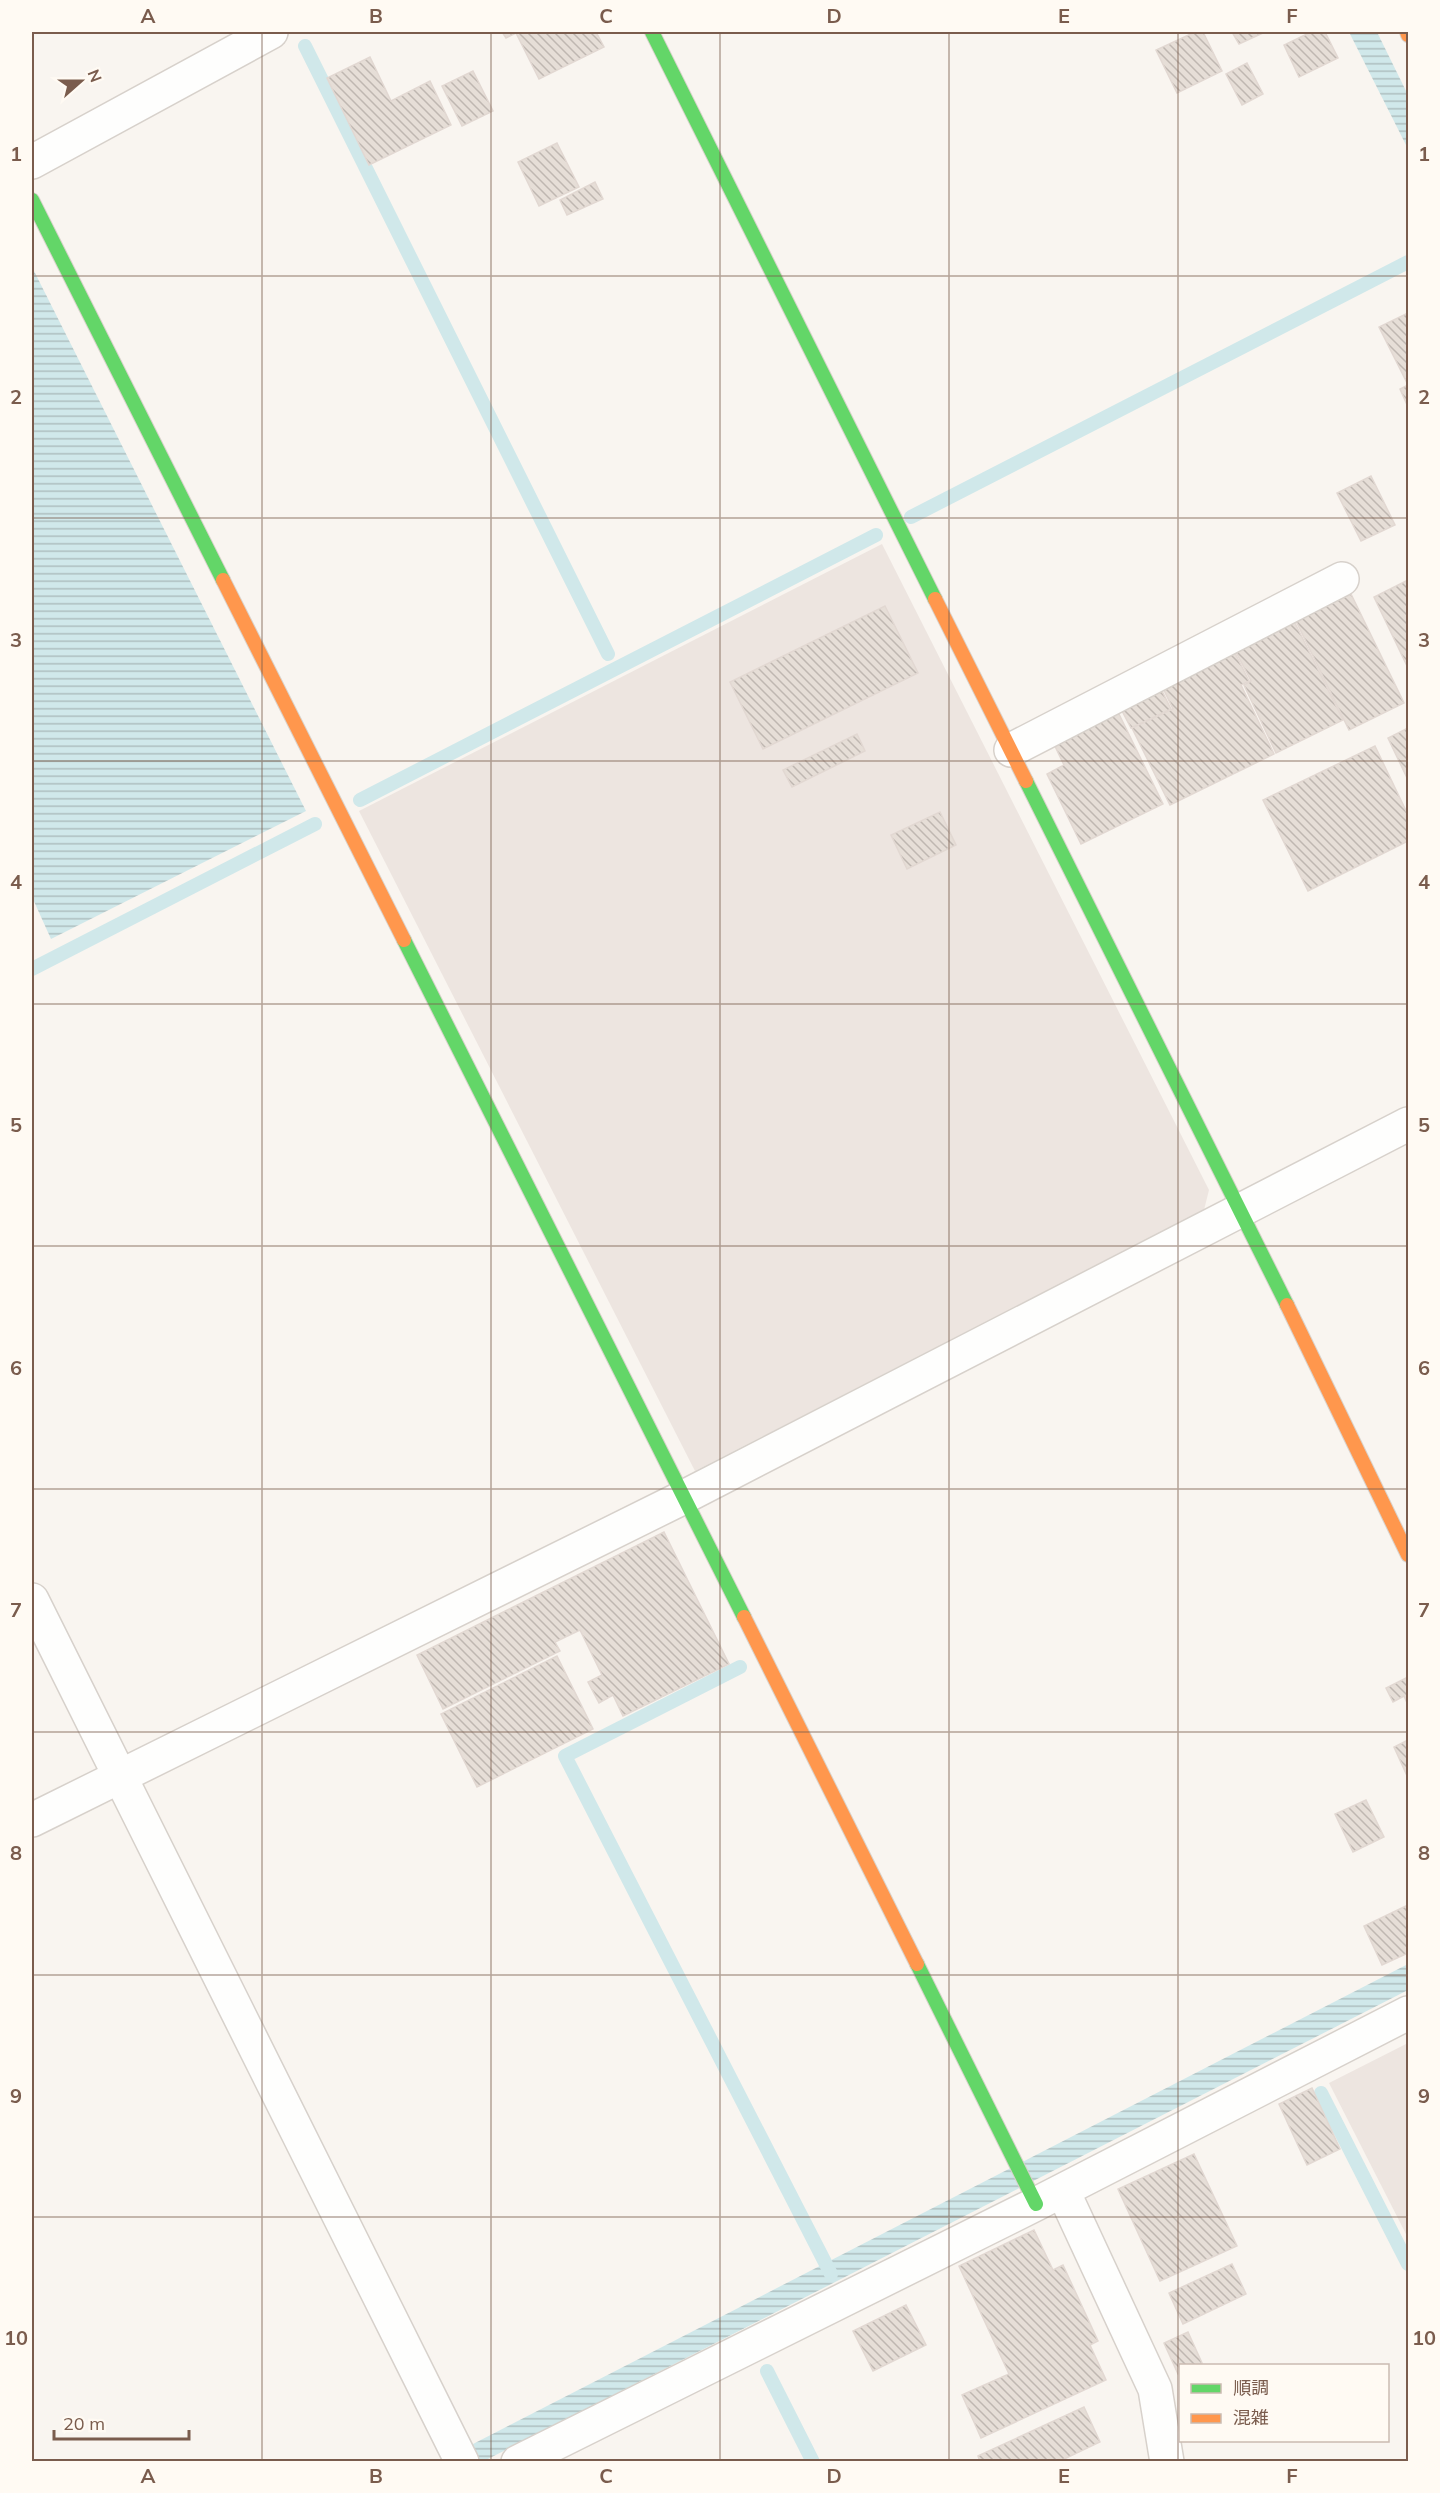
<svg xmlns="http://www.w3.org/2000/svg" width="1440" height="2493" font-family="Mulish,'Noto Sans JP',sans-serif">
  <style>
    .industrial { fill: #ede5e0 }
    .water { fill: url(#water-rules) }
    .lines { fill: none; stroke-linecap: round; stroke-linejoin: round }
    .stream { stroke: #d0e8ea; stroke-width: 14 }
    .building { fill: url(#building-back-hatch); stroke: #e2d8d2; stroke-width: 1.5 }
    .street-casing { stroke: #d7d1cb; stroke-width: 36 }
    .fast-casing { stroke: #d9d2cb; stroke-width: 16 }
    .slow-casing { stroke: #d9d2cb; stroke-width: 16 }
    .street { stroke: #fefefd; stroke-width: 33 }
    .fast { stroke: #63d668; stroke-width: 14 }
    .slow { stroke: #ff974d; stroke-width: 14 }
    .grid { fill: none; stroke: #7a5c4d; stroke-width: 1.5; stroke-opacity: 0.55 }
    .neatline { fill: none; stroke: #7a5c4d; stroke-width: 2 }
    .grid-label { font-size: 20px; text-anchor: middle; font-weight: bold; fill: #7a5c4d }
  </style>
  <defs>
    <pattern id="water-rules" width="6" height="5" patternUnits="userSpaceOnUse" patternTransform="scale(1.5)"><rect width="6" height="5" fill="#d0e8ea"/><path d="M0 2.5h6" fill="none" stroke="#aebfc0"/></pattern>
    <pattern id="building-back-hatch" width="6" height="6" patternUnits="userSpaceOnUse" patternTransform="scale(1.5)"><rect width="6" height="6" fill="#e6ded7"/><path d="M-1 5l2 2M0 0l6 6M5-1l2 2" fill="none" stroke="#bfb7b1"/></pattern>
  </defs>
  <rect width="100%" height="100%" fill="#f9f5f0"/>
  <g class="industrial">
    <polygon points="882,544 1209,1190 1204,1210 695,1471 359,811"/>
    <polygon points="1408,2043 1408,2238 1329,2083"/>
  </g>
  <g class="water">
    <polygon points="1349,32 1377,32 1408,95 1408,149"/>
    <polygon points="32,267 306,811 51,939 32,897"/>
    <polygon points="1408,1964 1408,1990 484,2461 438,2462"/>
  </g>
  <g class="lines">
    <g class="stream">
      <polyline points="305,46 608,654"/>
      <polyline points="911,517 1408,262"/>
      <polyline points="360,800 876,535"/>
      <polyline points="32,969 315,824"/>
      <polyline points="740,1667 565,1756 831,2274"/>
      <polyline points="1321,2093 1408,2264"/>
      <polyline points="767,2371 813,2462"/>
    </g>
  </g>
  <g class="building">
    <polygon points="502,32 596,32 604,47 539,79 516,33 506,38"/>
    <polygon points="1195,32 1203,32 1222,71 1177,93 1156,50"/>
    <polygon points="1232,32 1265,32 1239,44"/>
    <polygon points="1311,32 1325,32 1338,58 1299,77 1284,45"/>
    <polygon points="370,57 391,101 430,81 451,125 369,165 327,78"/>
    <polygon points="1247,63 1263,94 1242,105 1226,74"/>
    <polygon points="473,71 493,111 462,126 442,86"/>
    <polygon points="557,143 579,187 539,206 518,162"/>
    <polygon points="595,182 603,199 567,215 560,200"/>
    <polygon points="1408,313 1408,407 1400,389 1408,385 1379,327"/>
    <polygon points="1371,476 1395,525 1361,541 1337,493"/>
    <polygon points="1408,580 1408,668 1374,597"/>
    <polygon points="1351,594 1404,703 1349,730 1296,621"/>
    <polygon points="885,606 918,673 763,749 730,682"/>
    <polygon points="1294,621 1343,720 1276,753 1244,685 1251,681 1235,650"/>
    <polygon points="1234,651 1249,681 1241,685 1274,754 1170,805 1132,728 1173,709 1162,686"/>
    <polygon points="1160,687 1171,709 1131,728 1120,707"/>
    <polygon points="1117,710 1163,804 1081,844 1047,774 1064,765 1053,742"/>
    <polygon points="1408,728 1408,780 1388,738"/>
    <polygon points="857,734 865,751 792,787 783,770"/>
    <polygon points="1375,746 1408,815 1408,841 1308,891 1263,800"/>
    <polygon points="940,812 956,845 907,869 891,835"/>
    <polygon points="664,1532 729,1664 623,1716 613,1695 599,1703 588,1682 602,1675 580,1630 555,1642 560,1651 443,1709 417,1655"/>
    <polygon points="557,1656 593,1729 477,1787 441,1714"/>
    <polygon points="1408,1677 1408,1705 1404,1696 1393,1702 1386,1688"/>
    <polygon points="1408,1740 1408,1778 1394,1747"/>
    <polygon points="1366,1800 1384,1837 1353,1852 1335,1814"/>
    <polygon points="1408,1905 1408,1953 1382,1965 1364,1926"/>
    <polygon points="1312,2088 1340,2149 1307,2165 1279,2104"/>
    <polygon points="1194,2154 1237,2246 1160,2281 1118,2189"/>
    <polygon points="1034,2230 1053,2270 1063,2265 1098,2341 1090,2345 1106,2380 981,2438 962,2395 1009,2374 959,2266"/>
    <polygon points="1232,2264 1246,2294 1183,2324 1169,2293"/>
    <polygon points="906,2305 926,2345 873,2371 853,2331"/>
    <polygon points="1188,2332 1202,2363 1197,2366 1180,2366 1180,2373 1178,2374 1164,2343"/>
    <polygon points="1084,2407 1100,2442 1058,2462 980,2462 978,2456"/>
  </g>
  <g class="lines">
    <defs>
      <g id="street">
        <polyline points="32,162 271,32"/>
        <polyline points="1011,750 1342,579"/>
        <polyline points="32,1600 462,2462"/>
        <polyline points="32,1820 684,1497 1408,1124"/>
        <polyline points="1063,2191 1155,2389 1167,2462"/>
        <polyline points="518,2462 1036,2204 1408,2013"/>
      </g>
      <g id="fast">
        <polyline points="652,32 935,599"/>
        <polyline points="32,200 223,580"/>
        <polyline points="1026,781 1287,1305"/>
        <polyline points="404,940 744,1617"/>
        <polyline points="917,1964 1036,2204"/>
      </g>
      <g id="slow">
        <polyline points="1407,32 1408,35"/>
        <polyline points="223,580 404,940"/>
        <polyline points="935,599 1026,781"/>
        <polyline points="1287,1305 1408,1555"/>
        <polyline points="744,1617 917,1964"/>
      </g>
    </defs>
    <use href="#street" class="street-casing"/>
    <use href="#fast" class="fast-casing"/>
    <use href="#slow" class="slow-casing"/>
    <use href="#street" class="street"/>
    <use href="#fast" class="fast"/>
    <use href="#slow" class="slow"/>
  </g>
  <path class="grid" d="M262 32V2462M491 32V2462M720 32V2462M949 32V2462M1178 32V2462M32 276H1408M32 518H1408M32 761H1408M32 1004H1408M32 1246H1408M32 1489H1408M32 1732H1408M32 1975H1408M32 2217H1408"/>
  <rect width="1440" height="2493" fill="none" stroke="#fffaf3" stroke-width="66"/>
  <rect x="1179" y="2364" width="210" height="78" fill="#fffaf3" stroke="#cabbb1" stroke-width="1.5"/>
  <rect x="1191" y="2384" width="30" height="9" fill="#63d668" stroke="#cabbb1" stroke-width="1.5"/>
  <text x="1233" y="2394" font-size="18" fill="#7a5c4d">順調</text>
  <rect x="1191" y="2414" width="30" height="9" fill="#ff974d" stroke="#cabbb1" stroke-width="1.5"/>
  <text x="1233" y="2424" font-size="18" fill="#7a5c4d">混雑</text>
  <g transform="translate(81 81) rotate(69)" stroke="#fffaf3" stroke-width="4.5" paint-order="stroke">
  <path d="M0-4.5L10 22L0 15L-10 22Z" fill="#7a5c4d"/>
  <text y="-9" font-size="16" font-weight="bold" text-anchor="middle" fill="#7a5c4d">N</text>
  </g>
  <path d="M54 2430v9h135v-9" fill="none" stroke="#7a5c4d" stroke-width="3"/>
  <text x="63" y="2430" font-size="18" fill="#7a5c4d" stroke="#fffaf3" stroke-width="4.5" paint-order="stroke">20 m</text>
  <rect x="33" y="33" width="1374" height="2427" class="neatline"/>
  <g class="grid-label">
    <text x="148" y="23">A</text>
    <text x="376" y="23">B</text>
    <text x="606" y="23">C</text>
    <text x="834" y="23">D</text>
    <text x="1064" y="23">E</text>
    <text x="1292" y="23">F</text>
    <text x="16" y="161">1</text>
    <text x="1424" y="161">1</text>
    <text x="16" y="404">2</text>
    <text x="1424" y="404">2</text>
    <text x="16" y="647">3</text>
    <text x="1424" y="647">3</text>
    <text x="16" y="889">4</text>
    <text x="1424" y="889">4</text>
    <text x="16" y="1132">5</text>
    <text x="1424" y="1132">5</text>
    <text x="16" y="1375">6</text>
    <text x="1424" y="1375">6</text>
    <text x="16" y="1617">7</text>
    <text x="1424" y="1617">7</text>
    <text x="16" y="1860">8</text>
    <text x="1424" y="1860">8</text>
    <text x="16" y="2103">9</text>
    <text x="1424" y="2103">9</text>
    <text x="16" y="2345">10</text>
    <text x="1424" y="2345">10</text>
    <text x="148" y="2483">A</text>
    <text x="376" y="2483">B</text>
    <text x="606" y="2483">C</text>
    <text x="834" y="2483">D</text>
    <text x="1064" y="2483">E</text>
    <text x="1292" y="2483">F</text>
  </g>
</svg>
